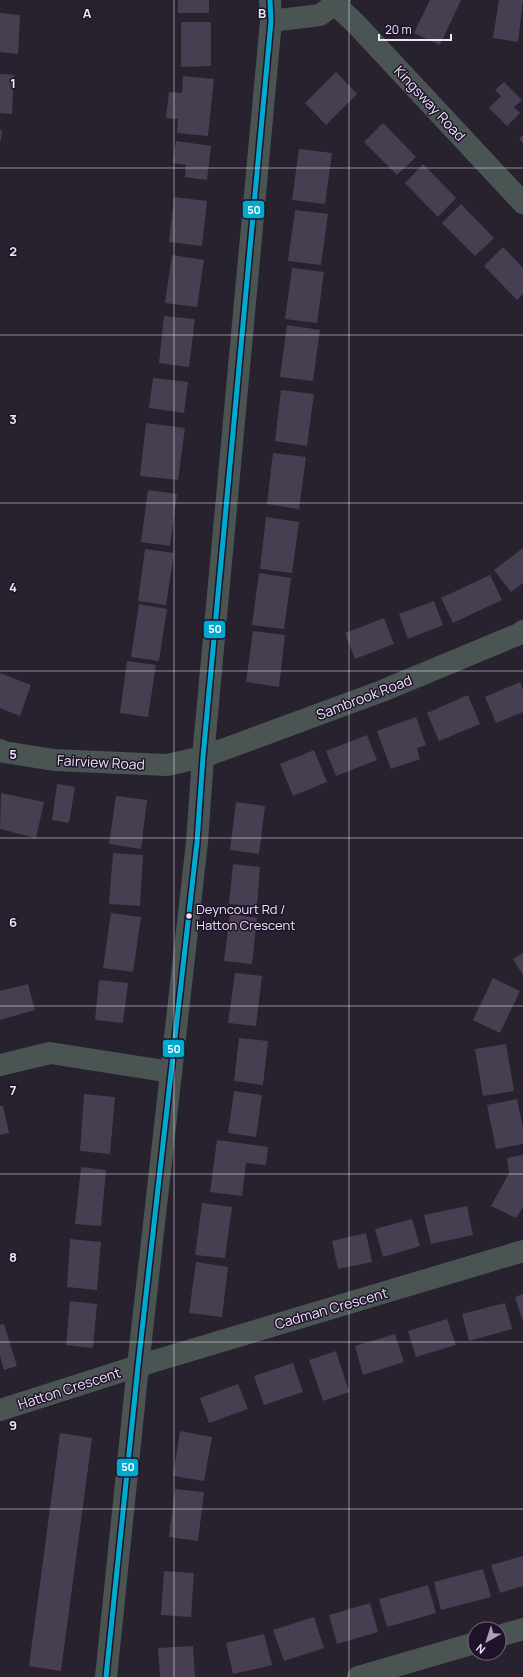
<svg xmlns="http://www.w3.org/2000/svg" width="523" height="1677" font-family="Manrope,sans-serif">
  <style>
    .building { fill: #483e51 }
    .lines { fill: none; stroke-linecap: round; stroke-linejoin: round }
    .street { stroke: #4a5553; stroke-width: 22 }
    .bus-1-casing { stroke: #1f122a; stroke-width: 8 }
    .bus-1 { stroke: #00a9ce; stroke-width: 5 }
    .grid { fill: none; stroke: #eee6f7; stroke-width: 1; stroke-opacity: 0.55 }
    .bus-dot { fill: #eee6f7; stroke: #1f122a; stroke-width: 1.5 }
    .labels { text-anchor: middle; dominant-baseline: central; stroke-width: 3; stroke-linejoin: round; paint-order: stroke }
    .bus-label { font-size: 13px; fill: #eee6f7; stroke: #1f122a; text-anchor: start }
    .street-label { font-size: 14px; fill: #eee6f7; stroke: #1f122a }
    .grid-label { font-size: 13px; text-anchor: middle; font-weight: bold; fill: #eee6f7; stroke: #1f122a; stroke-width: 3; stroke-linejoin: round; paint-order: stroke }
    .line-badge { stroke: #1f122a; stroke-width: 1.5 }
    .badge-label { font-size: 11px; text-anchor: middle; font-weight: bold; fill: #fff }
  </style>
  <rect width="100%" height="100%" fill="#28212e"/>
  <g class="building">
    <rect x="178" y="0" width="31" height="13"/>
    <polygon points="430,0 461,0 440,45 414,33"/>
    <polygon points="499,0 523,0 518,42 493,38"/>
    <polygon points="0,13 20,15 18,54 0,52"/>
    <polygon points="181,22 211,22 211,66 181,67"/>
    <polygon points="336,72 357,94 326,125 305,103"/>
    <polygon points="0,74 14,75 12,114 0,113"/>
    <polygon points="183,76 214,79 208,136 177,133 178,119 166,118 169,92 182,93"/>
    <polygon points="504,82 522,100 514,107 520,113 507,126 489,108 501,96 495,90"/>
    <polygon points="383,123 416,157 397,175 364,142"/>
    <polygon points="0,130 2,130 1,141 0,141"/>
    <polygon points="523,135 523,143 519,139"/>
    <polygon points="176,141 211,146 207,180 185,177 186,165 173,163"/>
    <polygon points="299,149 332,153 325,204 292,200"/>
    <polygon points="423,164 456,198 438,217 405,183"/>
    <polygon points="174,197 207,201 202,246 169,242"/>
    <polygon points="461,204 494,238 475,256 442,223"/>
    <polygon points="295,210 328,214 321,265 288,261"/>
    <polygon points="503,247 523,268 523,294 517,300 484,266"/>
    <polygon points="172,255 204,260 197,307 165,303"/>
    <polygon points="292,268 324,272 317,323 285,319"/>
    <polygon points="164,316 195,319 189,367 159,363"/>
    <polygon points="287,325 320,330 313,381 280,377"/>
    <polygon points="153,378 188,382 184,413 149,408"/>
    <polygon points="281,390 314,394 307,446 275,441"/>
    <polygon points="146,423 185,428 178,480 140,476"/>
    <polygon points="273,453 306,457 299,509 267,504"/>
    <polygon points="148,490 177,494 170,546 141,542"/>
    <polygon points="266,517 299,522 292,573 260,569"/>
    <polygon points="523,548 523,583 511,592 494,570"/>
    <polygon points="145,549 174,553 166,605 138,601"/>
    <polygon points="259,573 291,578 284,629 252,625"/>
    <polygon points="490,575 502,600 453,623 441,598"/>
    <polygon points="434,601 443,625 408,639 399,614"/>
    <polygon points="139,604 167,609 159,661 131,657"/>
    <polygon points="384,618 394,644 355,659 345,633"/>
    <polygon points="253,631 285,635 279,687 246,682"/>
    <polygon points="127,661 156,665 148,717 120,713"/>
    <polygon points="0,673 31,685 20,716 0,708"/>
    <polygon points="520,682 523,690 523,712 496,723 485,697"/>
    <polygon points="468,695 480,724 439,741 427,713"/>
    <polygon points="416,717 426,745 417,748 420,759 391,769 377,731"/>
    <polygon points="367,735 377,760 336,776 326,751"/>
    <polygon points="314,750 327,782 293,796 280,764"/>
    <polygon points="57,784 75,787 69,823 52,820"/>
    <polygon points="1,793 44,802 36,838 0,829"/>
    <polygon points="116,796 147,800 141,849 109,844"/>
    <polygon points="236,802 265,806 259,854 230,850"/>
    <polygon points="113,853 143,855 140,906 109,904"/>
    <polygon points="233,864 260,867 257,906 229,904"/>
    <polygon points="111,913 141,917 133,972 103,968"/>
    <polygon points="230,914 257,918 252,964 224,961"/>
    <polygon points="523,953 523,975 513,959"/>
    <polygon points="235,973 262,976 256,1026 228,1023"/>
    <polygon points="493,978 520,991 500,1033 473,1020"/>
    <polygon points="99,980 128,983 123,1023 95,1020"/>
    <polygon points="28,984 35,1010 0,1020 0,991"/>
    <polygon points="239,1038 268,1041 263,1085 234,1081"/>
    <polygon points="506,1044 514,1091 483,1096 475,1049"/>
    <polygon points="234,1091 262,1095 256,1137 228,1133"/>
    <polygon points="84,1094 115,1097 110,1154 80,1151"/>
    <polygon points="517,1099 523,1128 523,1144 496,1149 487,1105"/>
    <polygon points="0,1106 3,1106 9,1133 0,1135"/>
    <polygon points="217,1140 268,1147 266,1165 246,1163 242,1196 210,1192"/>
    <polygon points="523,1155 523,1207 516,1218 491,1206 509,1173 507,1158"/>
    <polygon points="81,1167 106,1170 101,1226 75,1224"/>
    <polygon points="202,1203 232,1207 225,1258 195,1255"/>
    <polygon points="467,1206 473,1235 431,1244 424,1215"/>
    <polygon points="412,1219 420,1246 383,1257 375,1229"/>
    <polygon points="366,1233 372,1262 338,1269 332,1241"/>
    <polygon points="70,1239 101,1242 97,1290 67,1287"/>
    <polygon points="196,1262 228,1267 222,1317 189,1313"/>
    <polygon points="523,1294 523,1322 515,1297"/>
    <polygon points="70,1301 97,1304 93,1348 66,1345"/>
    <polygon points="505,1303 512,1329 469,1341 462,1314"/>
    <polygon points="447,1319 456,1345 416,1357 408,1331"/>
    <polygon points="4,1324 17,1366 4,1370 0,1356 0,1325"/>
    <polygon points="395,1334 404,1362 363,1375 355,1346"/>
    <polygon points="336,1351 349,1392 323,1401 309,1360"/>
    <polygon points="293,1363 303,1392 264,1405 254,1376"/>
    <polygon points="238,1384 248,1409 209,1423 200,1398"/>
    <polygon points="180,1431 212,1437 204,1481 173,1476"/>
    <polygon points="60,1433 92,1438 61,1671 29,1666"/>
    <polygon points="175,1489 204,1492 198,1541 169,1537"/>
    <polygon points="523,1556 523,1586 500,1593 491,1565"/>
    <polygon points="483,1569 491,1597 441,1610 434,1582"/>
    <polygon points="164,1571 194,1573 191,1617 161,1615"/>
    <polygon points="428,1585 436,1613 387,1627 379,1599"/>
    <polygon points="370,1603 378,1632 337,1644 329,1615"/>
    <polygon points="314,1617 324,1648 284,1661 273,1630"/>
    <polygon points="264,1634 272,1665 233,1674 226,1643"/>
    <polygon points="193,1646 195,1677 160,1677 158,1648"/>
  </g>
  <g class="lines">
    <g class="street">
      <polyline points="335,4 357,25 523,203"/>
      <polyline points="271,21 320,15 340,0"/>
      <polyline points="0,750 4,752 54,760 167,765 203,757 382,691 519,634 523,631"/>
      <polyline points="0,1065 50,1053 171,1072"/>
      <polyline points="0,1410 138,1366 523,1251"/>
      <polyline points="499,1636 523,1629"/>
      <polyline points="106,1677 138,1366 197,842 203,757 271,21 270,0"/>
      <polyline points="358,1677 475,1643"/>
    </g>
    <defs>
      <polyline id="bus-1" points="106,1677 138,1366 197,842 203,757 271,21 270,0"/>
    </defs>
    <use href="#bus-1" class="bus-1-casing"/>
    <use href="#bus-1" class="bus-1"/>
  </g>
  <path class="grid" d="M174 0V1677M349 0V1677M0 168H523M0 335H523M0 503H523M0 671H523M0 838H523M0 1006H523M0 1174H523M0 1342H523M0 1509H523"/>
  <circle class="bus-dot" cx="189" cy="916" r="3.5"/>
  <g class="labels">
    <g class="bus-label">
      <text x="196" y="909">Deyncourt Rd /<tspan x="196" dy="16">Hatton Crescent</tspan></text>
    </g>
    <g class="street-label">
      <text transform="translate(430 103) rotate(47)">Kingsway Road</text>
      <text transform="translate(364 697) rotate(-21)">Sambrook Road</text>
      <text transform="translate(101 762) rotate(3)">Fairview Road</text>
      <text transform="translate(331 1308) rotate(-16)">Cadman Crescent</text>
      <text transform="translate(69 1388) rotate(-18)">Hatton Crescent</text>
    </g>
  </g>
  <g class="grid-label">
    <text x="87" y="18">A</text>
    <text x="262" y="18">B</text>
    <text x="13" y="88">1</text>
    <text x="13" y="256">2</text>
    <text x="13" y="424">3</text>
    <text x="13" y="592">4</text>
    <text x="13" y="759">5</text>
    <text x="13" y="927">6</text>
    <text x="13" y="1095">7</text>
    <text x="13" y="1262">8</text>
    <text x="13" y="1430">9</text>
  </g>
  <g class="line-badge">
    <rect x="242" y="200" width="23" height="19" rx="4" fill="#00a9ce"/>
    <rect x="203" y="620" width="23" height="19" rx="4" fill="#00a9ce"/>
    <rect x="162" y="1039" width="23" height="19" rx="4" fill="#00a9ce"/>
    <rect x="116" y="1458" width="23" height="19" rx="4" fill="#00a9ce"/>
  </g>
  <g class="badge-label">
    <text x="254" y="214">50</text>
    <text x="215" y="633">50</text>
    <text x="174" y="1053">50</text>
    <text x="128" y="1471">50</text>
  </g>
  <g transform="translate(487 1641) rotate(219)"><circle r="19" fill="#1f122a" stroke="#72677c"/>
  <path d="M0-3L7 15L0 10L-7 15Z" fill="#a9a1b1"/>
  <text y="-6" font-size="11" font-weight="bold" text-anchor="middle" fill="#eee6f7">N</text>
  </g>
  <path d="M379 34v6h72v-6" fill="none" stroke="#eee6f7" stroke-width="2"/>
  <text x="385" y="34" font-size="12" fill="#eee6f7" stroke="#1f122a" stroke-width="3" paint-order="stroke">20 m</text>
</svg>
